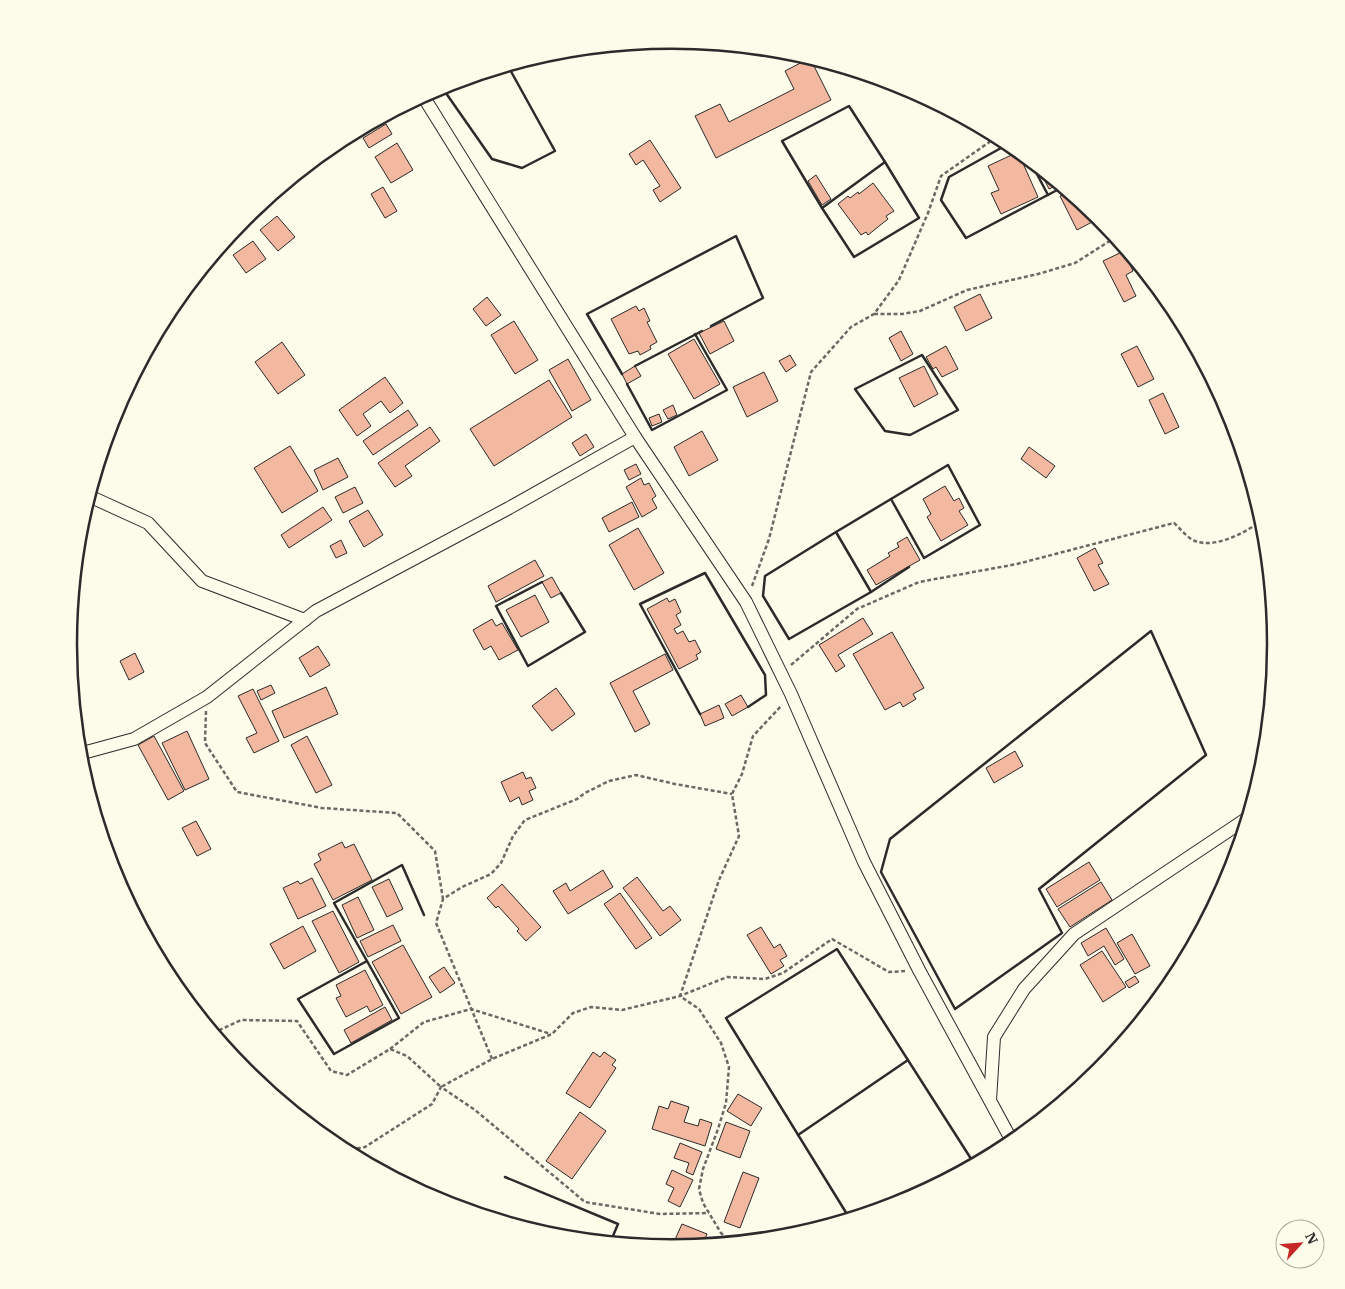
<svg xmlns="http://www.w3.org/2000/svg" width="1345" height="1289" font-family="'IBM Plex Serif',serif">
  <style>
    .building { fill: #f2b8a0; stroke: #2b2b2b }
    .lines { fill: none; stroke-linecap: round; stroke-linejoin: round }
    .minor-casing { stroke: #2b2b2b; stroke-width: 14 }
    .path { stroke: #6a6964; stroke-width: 2.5; stroke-dasharray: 4 2.5; stroke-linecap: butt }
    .minor { stroke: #fdfbea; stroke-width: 12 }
    .wall { stroke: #2b2b2b; stroke-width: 2.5 }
    .rim { fill: none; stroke: #2b2b2b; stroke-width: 2.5 }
  </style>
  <rect width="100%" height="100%" fill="#fdfbea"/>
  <g class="building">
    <polygon points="810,58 831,100 716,158 695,116 720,104 729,122 794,89 785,71"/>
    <polygon points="386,124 392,134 369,148 363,138"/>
    <polygon points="650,140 681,188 660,202 653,190 660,186 643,160 636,165 629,154"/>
    <polygon points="397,143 413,170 391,183 375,157"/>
    <polygon points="1018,152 1038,197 1001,214 991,193 999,190 988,166"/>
    <polygon points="1037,165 1060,184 1049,189"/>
    <polygon points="816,175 831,199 822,205 808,181"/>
    <polygon points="873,183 894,211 886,216 888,219 868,235 866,232 861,235 838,204 848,196 850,198 858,192 859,194"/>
    <polygon points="383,187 397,211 385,218 371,194"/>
    <polygon points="1069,192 1081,202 1092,222 1077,230 1060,196"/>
    <polygon points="277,216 295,237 278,251 260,230"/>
    <polygon points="253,241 266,259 246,273 233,255"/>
    <polygon points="1124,251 1133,271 1126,275 1136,296 1124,302 1103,261"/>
    <polygon points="980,294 992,318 966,331 954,307"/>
    <polygon points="487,297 501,315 486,326 473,309"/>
    <polygon points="636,306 639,311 644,308 650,321 647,322 657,342 650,346 651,349 640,355 638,351 629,354 611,319"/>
    <polygon points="514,321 538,360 515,374 491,335"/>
    <polygon points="724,321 734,341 710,354 699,333"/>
    <polygon points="901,331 913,354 901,361 889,338"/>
    <polygon points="694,339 720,384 694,399 668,354"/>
    <polygon points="282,342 305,375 278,394 255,362"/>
    <polygon points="946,346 958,369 942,377 936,367 933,369 926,357"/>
    <polygon points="1137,346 1154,379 1138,387 1121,354"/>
    <polygon points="790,355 796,365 786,372 779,361"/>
    <polygon points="568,359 591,400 572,411 549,370"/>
    <polygon points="635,366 641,376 627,384 622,374"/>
    <polygon points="924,366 938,394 914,407 899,378"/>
    <polygon points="764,372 778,401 747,417 733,387"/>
    <polygon points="385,377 403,403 390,413 381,401 363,414 371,426 357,436 339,410"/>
    <polygon points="549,380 572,417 494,466 470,429"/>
    <polygon points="1163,393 1179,427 1165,434 1149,400"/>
    <polygon points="673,405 677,415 668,419 663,410"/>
    <polygon points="408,410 418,425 373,455 363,441"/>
    <polygon points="659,414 662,422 652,426 649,418"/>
    <polygon points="430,427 440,441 405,466 412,476 395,487 378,463"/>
    <polygon points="702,431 718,460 689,476 674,447"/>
    <polygon points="586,434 594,447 580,456 572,443"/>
    <polygon points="290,446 318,491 282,513 254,468"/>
    <polygon points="1029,447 1055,466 1046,478 1021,459"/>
    <polygon points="338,458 348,477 323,490 314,470"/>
    <polygon points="636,464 641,474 629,480 624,470"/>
    <polygon points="641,478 644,485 649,483 656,496 652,499 657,508 642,517 626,487"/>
    <polygon points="945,486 954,501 959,498 964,508 959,511 968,525 941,541 927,517 931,514 923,499"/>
    <polygon points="355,487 363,503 343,513 335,497"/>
    <polygon points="632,502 639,517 609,532 602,518"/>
    <polygon points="323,507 332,520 289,548 281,535"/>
    <polygon points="368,510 383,535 364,547 349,521"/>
    <polygon points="638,528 664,573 634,590 609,545"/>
    <polygon points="907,537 920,560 876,585 867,570 890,556 888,553 899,547 897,543"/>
    <polygon points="341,540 347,553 336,558 330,546"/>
    <polygon points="1095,548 1103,563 1098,565 1109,584 1094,591 1077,558"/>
    <polygon points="535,560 544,576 496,602 488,586"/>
    <polygon points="552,577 561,593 551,598 542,582"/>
    <polygon points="535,595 549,622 521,637 506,610"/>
    <polygon points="667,598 669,602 675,599 681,612 676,615 681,625 674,629 677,634 683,631 689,642 695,640 701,652 696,655 698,659 679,669 647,609"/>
    <polygon points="863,618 873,634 838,655 845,666 836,672 819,645"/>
    <polygon points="492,619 496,626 502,623 518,650 499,660 491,646 484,650 473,630"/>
    <polygon points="892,632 924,688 913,694 916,699 903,707 900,702 885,710 853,654"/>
    <polygon points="318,646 330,665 310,677 299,658"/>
    <polygon points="135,653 144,672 129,680 120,661"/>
    <polygon points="665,654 673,670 633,691 650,724 635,732 610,683"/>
    <polygon points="271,685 275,693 261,700 257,691"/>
    <polygon points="326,687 338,714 284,738 272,711"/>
    <polygon points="556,688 575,714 552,731 532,706"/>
    <polygon points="253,689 279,741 254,753 246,738 257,733 238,696"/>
    <polygon points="741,695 748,707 732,716 725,704"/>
    <polygon points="719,705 724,718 705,726 700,714"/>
    <polygon points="187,731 209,779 185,790 162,743"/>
    <polygon points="154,736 184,791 168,800 138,745"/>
    <polygon points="307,736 332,785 316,793 291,745"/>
    <polygon points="1015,751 1023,766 994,783 986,768"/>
    <polygon points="523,772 526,779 531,777 536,788 529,791 533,800 522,805 519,797 510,802 501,782"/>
    <polygon points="196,821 211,849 197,856 182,828"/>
    <polygon points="342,842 345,848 354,844 372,880 333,900 314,864 321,860 318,854"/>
    <polygon points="1089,862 1100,880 1057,907 1046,889"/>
    <polygon points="603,870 613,887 568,914 553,891 566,883 570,891"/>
    <polygon points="637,877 663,911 670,906 681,920 660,936 623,888"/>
    <polygon points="312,878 326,906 298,919 283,888 298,881 300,884"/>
    <polygon points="389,879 403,909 387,917 372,887"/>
    <polygon points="1101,882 1112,900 1070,927 1058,909"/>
    <polygon points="502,884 541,927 526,941 517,931 519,929 498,906 496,908 487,898"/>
    <polygon points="620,893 652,938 636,949 604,904"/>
    <polygon points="358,897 374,930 357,938 342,905"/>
    <polygon points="333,911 359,962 339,973 312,921"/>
    <polygon points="393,925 401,941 368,957 360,941"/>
    <polygon points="303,926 316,951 284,969 270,944"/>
    <polygon points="761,927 774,948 780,944 787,956 780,960 784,966 771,974 747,935"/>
    <polygon points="1106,928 1124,959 1115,965 1104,946 1088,956 1081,943"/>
    <polygon points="1132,934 1150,966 1135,974 1117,943"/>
    <polygon points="403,945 432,997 401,1014 372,962"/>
    <polygon points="1102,951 1126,987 1103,1002 1080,965"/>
    <polygon points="444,967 455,983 440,993 429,977"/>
    <polygon points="365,970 383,1005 370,1012 367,1006 346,1017 336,998 341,996 336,985"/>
    <polygon points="1135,976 1139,982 1129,988 1125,982"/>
    <polygon points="385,1007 392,1020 351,1043 344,1030"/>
    <polygon points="593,1052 600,1057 604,1052 616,1060 612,1065 616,1068 590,1108 566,1093"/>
    <polygon points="275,1088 293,1112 270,1092"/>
    <polygon points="738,1094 762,1108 751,1126 727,1111"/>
    <polygon points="671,1101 689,1107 684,1122 698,1126 700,1119 712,1123 705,1146 652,1129 659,1106 668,1109"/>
    <polygon points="580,1112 606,1131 572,1179 546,1161"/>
    <polygon points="726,1122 750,1131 740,1158 716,1149"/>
    <polygon points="680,1143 702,1152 693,1175 686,1172 689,1163 674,1158"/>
    <polygon points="672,1170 693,1180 680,1207 668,1201 674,1188 666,1184"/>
    <polygon points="743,1172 759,1178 740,1228 724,1222"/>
    <polygon points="682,1224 707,1234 702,1246 683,1248 673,1244"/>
  </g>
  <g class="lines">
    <defs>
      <g id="minor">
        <polyline points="423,96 635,437 746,602 791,694 864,862 919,970 1013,1143"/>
        <polyline points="89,496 148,523 202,581 305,620"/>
        <polyline points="79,754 134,739 207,697 316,611 509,508 635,437"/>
        <polyline points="990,1100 994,1037 1024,989 1074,934 1249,817"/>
      </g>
    </defs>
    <use href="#minor" class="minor-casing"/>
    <g class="path">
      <polyline points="874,314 902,314 920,311 967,290 1038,274 1075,263 1116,237"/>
      <polyline points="752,586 769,539 811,372 851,327 874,314 899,280 928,213 941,176 998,136"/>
      <path d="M791 665 857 609 919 582 1017 564 1174 523C1180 528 1187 538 1195 541 1215 549 1248 532 1263 519"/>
      <polyline points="206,711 205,743 237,792 322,808 397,813 435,851 443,899"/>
      <polyline points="213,1033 241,1020 297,1021 331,1071 347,1075 390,1049 407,1056 441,1087 492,1059 552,1034 573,1013 591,1007 622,1010 680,996 727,977 765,979 783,973 832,939 889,972 905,971"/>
      <polyline points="390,1049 424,1022 471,1009 551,1034"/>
      <polyline points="492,1059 436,923 443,899 462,887 491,874 501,863 513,836 525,820 577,799 585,793 609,781 636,775 675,784 732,794"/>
      <polyline points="344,1151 365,1147 432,1104 441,1087 475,1110 585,1202 660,1214 709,1213"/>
      <polyline points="733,1243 721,1233 703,1203 699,1189 703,1169 718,1129 726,1103 729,1067 721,1043 699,1009 680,996 719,880 739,836 732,794 742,774 753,736 782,705"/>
    </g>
    <use href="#minor" class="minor"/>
    <g class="wall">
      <polyline points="441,86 492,159 522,168 555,151 508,66"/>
      <polygon points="849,106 885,162 822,208 782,141"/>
      <polyline points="1010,143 949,177 941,200 966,238 1063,187"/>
      <polyline points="1029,159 1048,195"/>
      <polyline points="822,208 854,257 919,218 885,162"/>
      <polygon points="922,355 958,410 910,435 885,431 855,389"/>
      <polyline points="635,366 702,331"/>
      <polyline points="622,374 587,314 736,236 763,298 711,326"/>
      <polyline points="627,384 652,430 727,390 695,334"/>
      <polygon points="948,465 980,525 924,558 891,499"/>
      <polyline points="891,499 836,532 871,592 909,567"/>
      <polyline points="836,532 765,576 763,596 789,639 871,592"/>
      <polyline points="542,582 496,606 528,666 585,632 561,593"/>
      <polygon points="1151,631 1206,755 1039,889 1062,933 955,1009 881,872 890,839"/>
      <polyline points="700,714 640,604 705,573 765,675 766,695 748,707"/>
      <polygon points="367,961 399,1018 334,1054 298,999"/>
      <polyline points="367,961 334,903 402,865 424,915"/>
      <polyline points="798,1135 908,1060"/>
      <polyline points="505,1177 618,1224 610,1243"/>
      <polyline points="850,1219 726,1018 837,949 975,1165"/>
    </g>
  </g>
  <path d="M0 0H1345V1289H0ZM77 644a595 595 0 1 1 1190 0a595 595 0 1 1-1190 0Z" fill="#fdfbea" fill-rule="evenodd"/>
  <path class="rim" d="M77 644a595 595 0 1 1 1190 0a595 595 0 1 1-1190 0Z"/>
  <g transform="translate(1300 1244) rotate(64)"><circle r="24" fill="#fdfbea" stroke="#a9a89e"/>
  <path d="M0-4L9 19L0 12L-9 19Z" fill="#c62828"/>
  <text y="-8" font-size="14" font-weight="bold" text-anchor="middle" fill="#2b2b2b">N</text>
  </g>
</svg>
